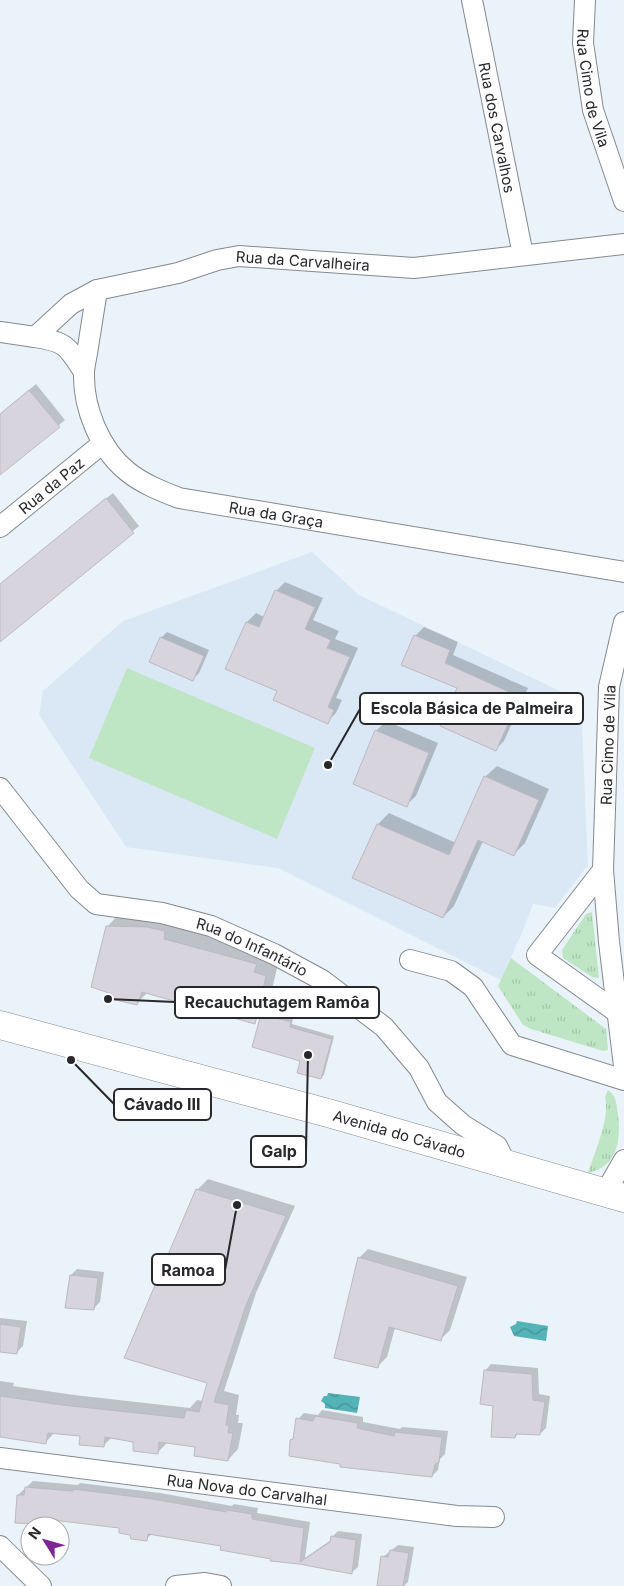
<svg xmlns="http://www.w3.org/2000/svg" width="624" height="1586" font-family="Inter,sans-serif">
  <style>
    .built { fill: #dae7f4 }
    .grass { fill: url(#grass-tufts) }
    .green { fill: #bee6c5 }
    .water { fill: url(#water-waves) }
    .shadow { fill: #0003 }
    .building { fill: #d8d4dd; stroke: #bcb9c1 }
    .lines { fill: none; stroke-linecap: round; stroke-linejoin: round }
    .street-casing { stroke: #838990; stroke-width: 22 }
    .primary-casing { stroke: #838990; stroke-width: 29 }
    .street { stroke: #fff; stroke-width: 20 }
    .primary { stroke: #fff; stroke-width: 28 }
    .labels { text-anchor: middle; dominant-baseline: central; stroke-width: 4.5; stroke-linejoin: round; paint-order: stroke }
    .street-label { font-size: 15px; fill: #26282b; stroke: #fff }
    .leader { fill: none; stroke: #26282b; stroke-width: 2 }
    .callout-dot { fill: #26282b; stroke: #fff; stroke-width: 2 }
    .callout { fill: #fff; stroke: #26282b; stroke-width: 2 }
    .callout-label { font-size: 16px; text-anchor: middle; font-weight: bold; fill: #26282b }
  </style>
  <defs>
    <pattern id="grass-tufts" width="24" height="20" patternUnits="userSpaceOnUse" patternTransform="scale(1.25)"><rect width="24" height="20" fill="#bee6c5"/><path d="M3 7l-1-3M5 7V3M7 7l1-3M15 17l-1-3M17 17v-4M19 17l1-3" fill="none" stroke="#a3c5a9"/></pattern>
    <pattern id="water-waves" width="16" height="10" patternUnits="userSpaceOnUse" patternTransform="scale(1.25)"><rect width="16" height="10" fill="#53b3b7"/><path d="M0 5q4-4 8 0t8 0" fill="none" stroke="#459295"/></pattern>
  </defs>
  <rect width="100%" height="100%" fill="#ebf3fa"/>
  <polygon class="built" points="312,552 359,595 581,701 588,865 555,908 533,904 524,928 501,980 278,868 126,847 39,715 43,691 123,621"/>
  <g class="grass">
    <polygon points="592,912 599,978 592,977 563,958 562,950 586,914"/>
    <polygon points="511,958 606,1029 608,1050 603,1051 531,1029 523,1025 498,986"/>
    <path d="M608 1090C617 1096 616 1104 618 1114 621 1139 618 1167 588 1173 595 1151 610 1119 605 1097Z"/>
  </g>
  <polygon class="green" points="127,668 315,748 277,839 89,758"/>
  <g class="water">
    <polygon points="517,1321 548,1326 546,1341 514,1336 510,1327 516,1324"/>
    <polygon points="328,1393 360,1397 357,1413 325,1408 325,1404 321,1401 324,1396 327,1396"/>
  </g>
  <g class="shadow">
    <polygon points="36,384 65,420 0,474 0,414"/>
    <polygon points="113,493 139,526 0,641 0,584"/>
    <polygon points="285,582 323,598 313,620 339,631 335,639 358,648 336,698 342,700 336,713 327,722 278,691 227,669 247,622 256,613 264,617 276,591"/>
    <polygon points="424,627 458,642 453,655 528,688 504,741 495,750 458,688 415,636"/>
    <polygon points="167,632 209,650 199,673 193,679 161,638"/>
    <polygon points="386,721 438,743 416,796 406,805 376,731"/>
    <polygon points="497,766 549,789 525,843 514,854 483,841 454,906 443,917 354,878 378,824 389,813 456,843 485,777"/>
    <polygon points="119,914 160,915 268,952 278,964 267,1010 265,1012 293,1019 292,1024 334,1036 324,1075 321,1078 301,1060 262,1015 254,1022 148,992 136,1004 107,927"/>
    <polygon points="208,1179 295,1206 256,1293 224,1391 239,1395 236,1415 239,1415 238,1423 243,1423 238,1449 228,1460 196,1446 168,1442 157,1453 135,1441 112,1437 103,1446 81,1435 55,1432 45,1443 0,1434 0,1381 14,1383 13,1386 74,1395 190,1408 197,1400 203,1401 208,1382 197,1190"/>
    <polygon points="368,1249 467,1277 450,1330 440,1340 395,1328 387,1357 378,1366 359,1258"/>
    <polygon points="77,1269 104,1272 100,1302 93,1309 71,1275"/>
    <polygon points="0,1318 27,1321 23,1346 17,1352 0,1350"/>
    <polygon points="491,1364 538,1368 539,1394 550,1396 546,1428 540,1434 519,1433 515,1437 494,1405 485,1371"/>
    <polygon points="322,1410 363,1417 363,1422 400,1429 402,1427 448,1431 445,1454 440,1459 438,1470 432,1476 342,1462 291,1440 294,1437 298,1419 304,1413 318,1415"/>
    <polygon points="33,1481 78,1485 80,1483 160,1493 232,1506 234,1504 258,1508 257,1513 310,1522 305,1558 331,1540 332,1537 338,1531 362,1534 358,1567 351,1573 272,1558 223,1545 152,1534 146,1539 132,1534 121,1527 49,1518 44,1523 18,1495"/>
    <polygon points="398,1545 414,1547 408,1582 404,1586 382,1586 383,1557"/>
  </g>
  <g class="building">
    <polygon points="29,390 60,427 0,475 0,414"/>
    <polygon points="106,498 134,533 0,642 0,584"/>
    <polygon points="275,590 315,607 305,629 331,640 327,648 350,657 328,707 334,710 328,724 273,700 277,691 225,669 246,622 259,627"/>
    <polygon points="414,635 450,650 445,663 520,697 496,751 440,726 457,688 401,665"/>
    <polygon points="160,637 204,656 193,681 149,662"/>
    <polygon points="375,730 429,753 407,807 353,784"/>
    <polygon points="484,776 539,800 514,856 478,840 443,918 352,878 377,824 449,855"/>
    <polygon points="106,926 147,927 165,931 164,939 257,964 254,972 266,976 255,1024 142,992 137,1005 111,999 112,994 91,987"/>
    <polygon points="261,1014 291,1022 290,1027 332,1039 321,1079 297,1073 300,1061 252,1047"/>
    <polygon points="196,1189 286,1216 246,1305 214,1402 229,1405 226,1425 229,1426 228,1433 233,1433 228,1461 194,1456 195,1447 159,1442 158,1454 133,1451 133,1442 105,1437 104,1447 79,1445 80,1436 48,1433 46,1444 0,1437 0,1396 62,1405 184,1418 186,1410 199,1412 207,1383 124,1358"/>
    <polygon points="358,1257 458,1286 441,1341 389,1327 378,1368 334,1358"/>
    <polygon points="70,1275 98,1278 94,1310 65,1308"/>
    <polygon points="0,1324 21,1327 17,1354 0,1352"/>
    <polygon points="484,1370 532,1374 533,1400 545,1402 540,1435 516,1434 515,1438 491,1437 493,1406 480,1404"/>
    <polygon points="315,1416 358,1423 357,1428 394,1436 395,1432 442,1437 439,1462 435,1464 432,1477 340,1467 340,1464 289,1456 290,1440 293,1439 296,1418 313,1421"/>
    <polygon points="25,1487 73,1491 73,1489 153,1499 226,1512 226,1510 252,1514 252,1519 304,1528 300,1562 330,1542 331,1536 356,1540 352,1574 299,1564 270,1561 271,1559 220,1550 221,1546 148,1534 147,1541 131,1539 130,1535 119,1533 119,1528 45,1519 45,1524 15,1523 17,1495 24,1495"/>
    <polygon points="390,1550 409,1553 403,1586 377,1586 381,1556 388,1557"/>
  </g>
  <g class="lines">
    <defs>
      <g id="street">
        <path id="s1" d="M472 0 523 255"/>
        <path id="s2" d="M585 0 583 43 593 110 624 201"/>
        <path id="s3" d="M97 290C94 309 91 328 88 347 87 356 84 365 84 373 83 408 100 450 128 472 143 484 161 491 179 498L624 572"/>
        <path id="s4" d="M0 332 35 337 71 304 97 290 178 273 217 260 239 256 414 268 624 244"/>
        <path d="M35 337C67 342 67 346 84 372"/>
        <path id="s5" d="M0 527 103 443"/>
        <polyline points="624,622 609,687 603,870 609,942 624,1066"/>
        <path id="s6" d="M0 788 79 889 96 904 162 913 211 926 274 954 322 980 384 1027 419 1068 437 1102 463 1125 497 1146 506 1164"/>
        <polyline points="603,870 537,955 618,1013"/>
        <polyline points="410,960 451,971 473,987 512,1045 624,1080"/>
        <polyline points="605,1193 624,1160"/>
        <path id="s7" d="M0 1458 457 1516 494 1517"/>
        <polyline points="0,1546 41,1586"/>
        <polyline points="176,1586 205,1583 221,1586"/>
      </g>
      <g id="primary">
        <path id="s8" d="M0 1025 328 1113 624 1198"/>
      </g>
    </defs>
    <use href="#street" class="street-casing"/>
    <use href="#primary" class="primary-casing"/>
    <use href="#street" class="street"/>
    <use href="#primary" class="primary"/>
  </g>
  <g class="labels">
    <g class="street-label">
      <text stroke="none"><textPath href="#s2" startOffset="89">Rua Cimo de Vila</textPath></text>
      <text stroke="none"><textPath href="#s1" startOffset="130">Rua dos Carvalhos</textPath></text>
      <text stroke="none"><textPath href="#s4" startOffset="324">Rua da Carvalheira</textPath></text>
      <text stroke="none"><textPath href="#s5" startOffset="66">Rua da Paz</textPath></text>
      <text stroke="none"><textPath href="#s3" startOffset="352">Rua da Graça</textPath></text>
      <text transform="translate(608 745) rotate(-88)">Rua Cimo de Vila</text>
      <text stroke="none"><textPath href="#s6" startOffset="314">Rua do Infantário</textPath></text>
      <text stroke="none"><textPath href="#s8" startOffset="414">Avenida do Cávado</textPath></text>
      <text stroke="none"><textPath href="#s7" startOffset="249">Rua Nova do Carvalhal</textPath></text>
    </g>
  </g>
  <path class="leader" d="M328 765L360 709M108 999L175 1002M71 1060L114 1104M308 1055L306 1152M237 1205L225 1270"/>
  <g class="callout-dot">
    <circle cx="328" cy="765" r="5"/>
    <circle cx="108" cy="999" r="5"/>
    <circle cx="71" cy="1060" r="5"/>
    <circle cx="308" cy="1055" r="5"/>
    <circle cx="237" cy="1205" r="5"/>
  </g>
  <g class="callout">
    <rect x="360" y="693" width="223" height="31" rx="5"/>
    <rect x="175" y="987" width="204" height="31" rx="5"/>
    <rect x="114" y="1089" width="97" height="31" rx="5"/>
    <rect x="251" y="1136" width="55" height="31" rx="5"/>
    <rect x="152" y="1254" width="73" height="31" rx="5"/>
  </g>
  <g class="callout-label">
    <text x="472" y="714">Escola Básica de Palmeira</text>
    <text x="277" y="1008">Recauchutagem Ramôa</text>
    <text x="162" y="1110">Cávado III</text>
    <text x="279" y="1157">Galp</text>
    <text x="188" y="1276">Ramoa</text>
  </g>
  <g transform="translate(45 1541) rotate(307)"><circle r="24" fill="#ffffff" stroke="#a8a9aa"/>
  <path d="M0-4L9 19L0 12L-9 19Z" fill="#7d2796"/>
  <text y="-8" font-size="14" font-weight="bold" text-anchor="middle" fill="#26282b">N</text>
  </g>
</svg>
